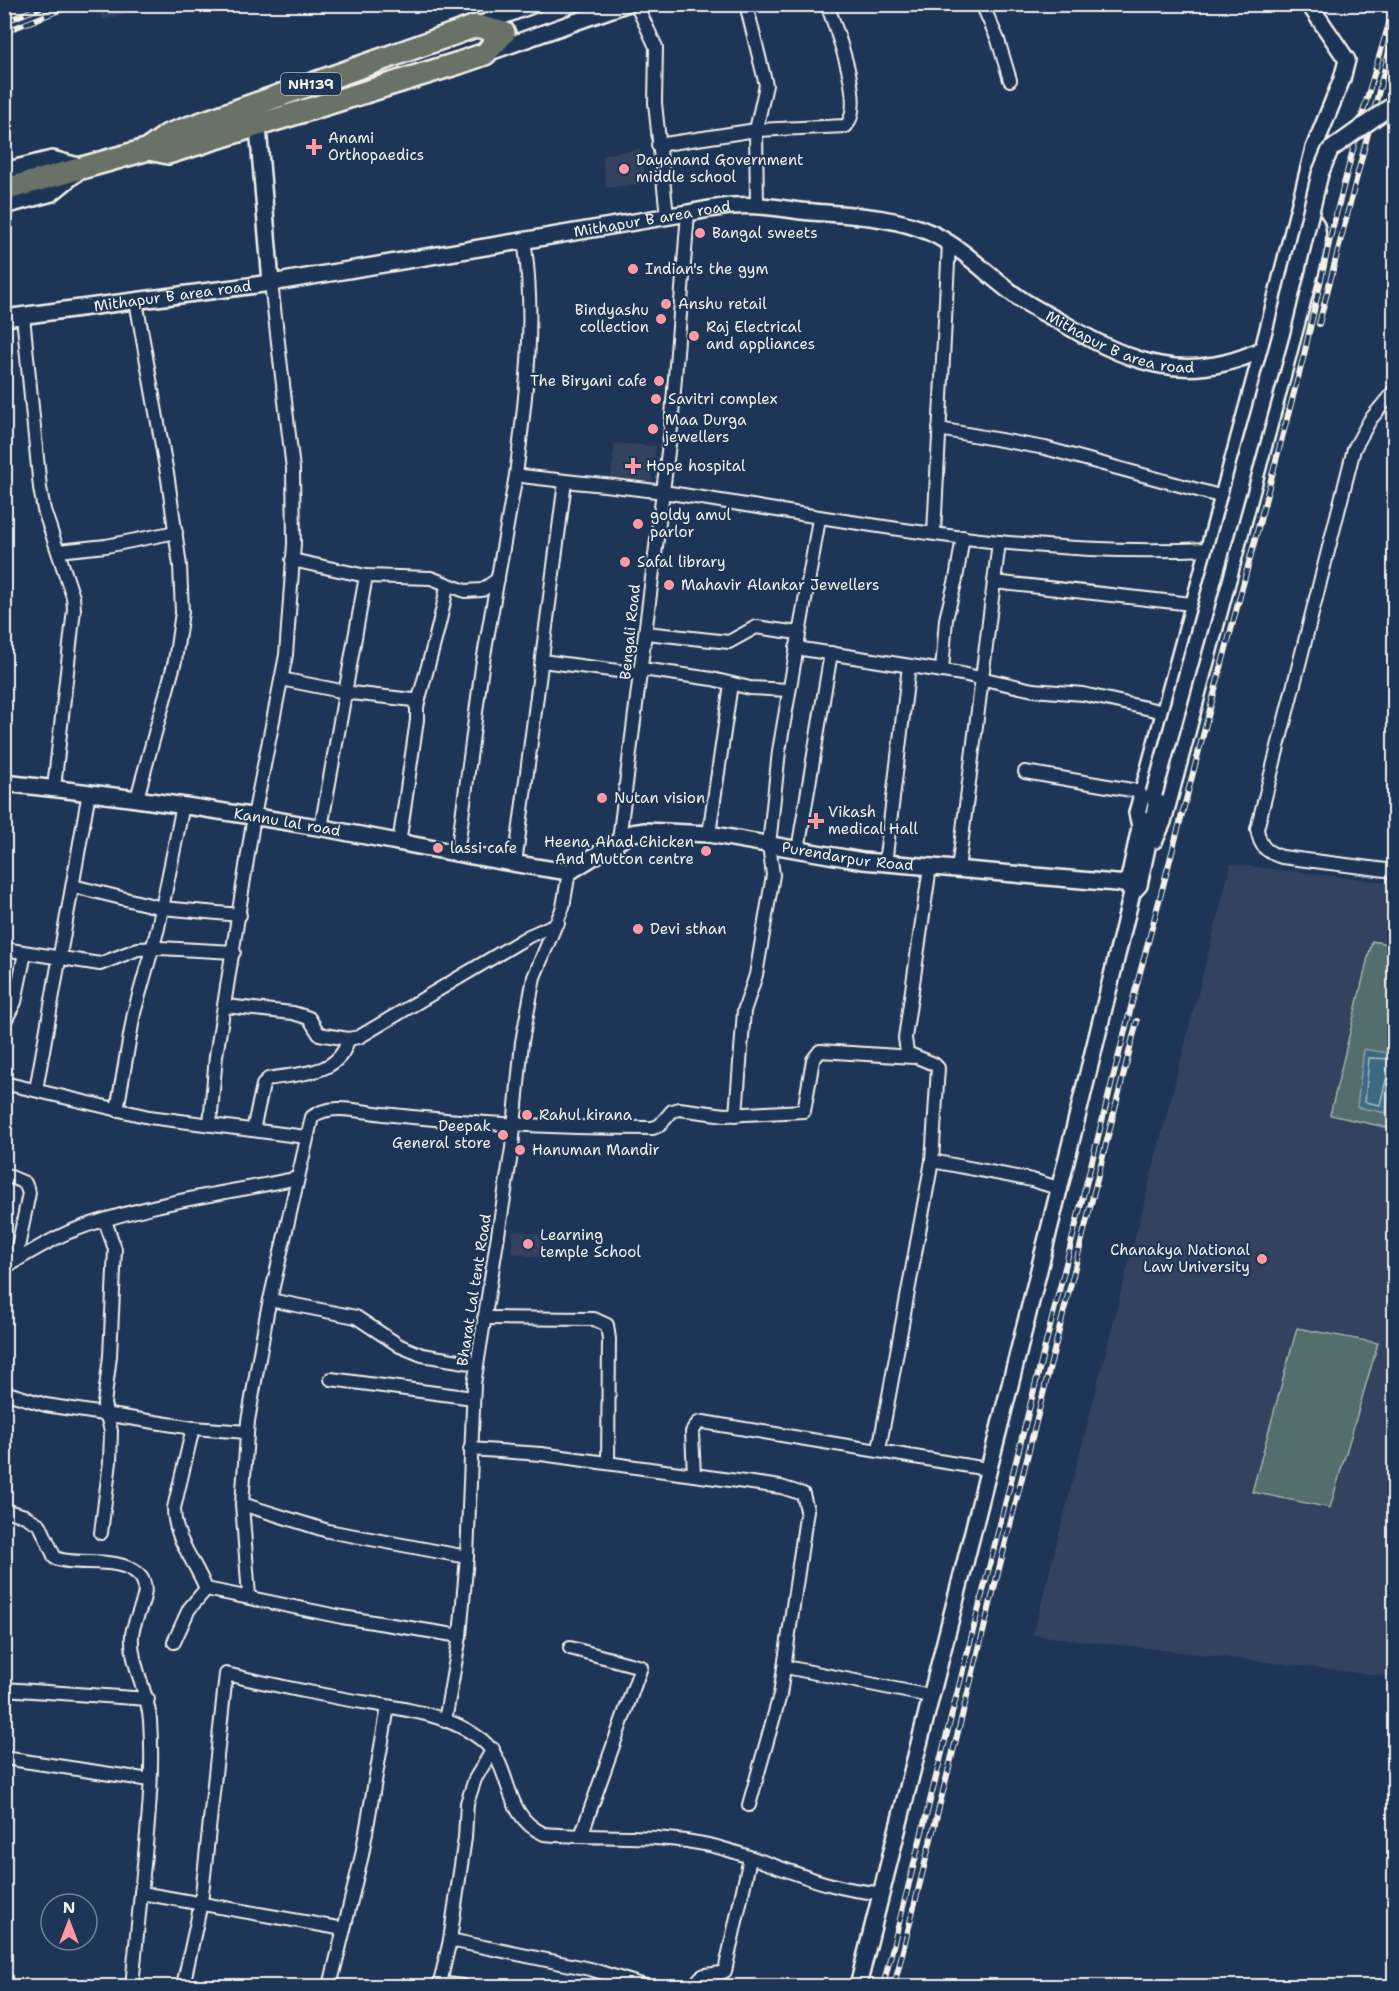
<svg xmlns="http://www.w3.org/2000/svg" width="1399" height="1991" font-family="'Shantell Sans',sans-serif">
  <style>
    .built { fill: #33425f }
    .green { fill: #536e6c; stroke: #a4b0aa; stroke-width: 1.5 }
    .water { fill: #3e6a82; stroke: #87a0ab; stroke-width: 1.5 }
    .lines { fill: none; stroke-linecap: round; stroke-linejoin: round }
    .shore { stroke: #abbbbf; stroke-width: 1.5 }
    .minor-casing { stroke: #f4f1e8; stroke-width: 16 }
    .tertiary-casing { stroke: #f4f1e8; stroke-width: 20 }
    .trunk-casing { stroke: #f4f1e8; stroke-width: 26 }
    .minor { stroke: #1d3557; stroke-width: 12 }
    .tertiary { stroke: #1d3557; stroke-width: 15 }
    .trunk { stroke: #697266; stroke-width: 21 }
    .rail-casing { stroke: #f4f1e8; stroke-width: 6 }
    .rail { stroke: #1d3557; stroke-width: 4; stroke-dasharray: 11; stroke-linecap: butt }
    .tertiary-bridge-casing { stroke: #f4f1e8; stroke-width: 20; stroke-linecap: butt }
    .tertiary-bridge { stroke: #1d3557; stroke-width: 15 }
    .poi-dot { fill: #ff9aa2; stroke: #1d3557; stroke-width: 2 }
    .labels { text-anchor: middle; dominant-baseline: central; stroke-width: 4.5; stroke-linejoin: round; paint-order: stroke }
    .shield { fill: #1d3557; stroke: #b4b9bc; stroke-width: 1.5 }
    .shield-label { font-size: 14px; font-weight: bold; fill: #f4f1e8 }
    .poi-label { font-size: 15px; fill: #f4f1e8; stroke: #1d3557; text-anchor: start }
    .street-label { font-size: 15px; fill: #f4f1e8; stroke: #1d3557 }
  </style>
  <rect width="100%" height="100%" fill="#1d3557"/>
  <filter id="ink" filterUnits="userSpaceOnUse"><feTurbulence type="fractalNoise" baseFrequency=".0167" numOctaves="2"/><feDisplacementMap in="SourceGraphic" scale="12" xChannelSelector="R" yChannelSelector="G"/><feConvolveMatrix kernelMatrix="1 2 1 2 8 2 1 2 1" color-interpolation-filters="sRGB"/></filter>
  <g filter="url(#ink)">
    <g class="built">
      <polygon points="97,5 97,4 145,5 103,21"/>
      <polygon points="640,149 647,183 606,188 602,155"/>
      <polygon points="615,443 656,446 650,491 610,487"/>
      <polygon points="1231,864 1394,883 1394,1677 1033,1635"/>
      <polygon points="513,1230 544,1235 543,1258 511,1253"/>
    </g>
    <g class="green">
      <polygon points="1372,941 1394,945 1394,1129 1330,1115"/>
      <polygon points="1297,1328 1378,1343 1330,1508 1252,1492"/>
    </g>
    <polygon class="water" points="1364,1049 1394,1054 1386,1113 1357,1107"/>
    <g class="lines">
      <polyline class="shore" points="1394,1059 1369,1058 1365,1102 1380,1105 1386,1080 1394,1075"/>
      <defs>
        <g id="minor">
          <polyline points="636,4 656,47 655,103 667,216"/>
          <polyline points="746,4 766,85 756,130 757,206"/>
          <polyline points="982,4 998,40 1010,80"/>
          <path d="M658 145 756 130 846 126C866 104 836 30 827 4"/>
          <path d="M524 240C536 319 526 396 516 475 572 483 628 486 683 495 857 522 1031 558 1208 549"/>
          <polyline points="136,301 168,479 180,566 182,612 175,661 137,798"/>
          <polyline points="23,316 40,488 44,510 73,597 74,609 54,788"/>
          <path d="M1394 391 1370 420 1354 449 1257 829C1260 847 1266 852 1282 857L1394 871"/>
          <polyline points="939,429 1045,448 1223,497"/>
          <polyline points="934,533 949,243"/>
          <polyline points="58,551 106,546 176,532"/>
          <polyline points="292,560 366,576 431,578 465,591 482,590 498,579"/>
          <polyline points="994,582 1192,604"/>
          <polyline points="646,633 729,642 756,627 798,633"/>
          <polyline points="796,648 962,674 1033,690 1083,694 1164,712"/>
          <polyline points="542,661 641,674"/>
          <polyline points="642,669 712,679 750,688 789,690"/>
          <polyline points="942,671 946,619 956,579 963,537"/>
          <polyline points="281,679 351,693 413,700 417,707 417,720 399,844"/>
          <path d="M417 707C427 666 441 626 447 585"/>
          <polyline points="1025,772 1143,792"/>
          <polyline points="321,828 366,576"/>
          <polyline points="709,834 731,684"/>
          <polyline points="619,840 671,428 688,213"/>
          <polyline points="798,850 831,653"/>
          <polyline points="457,855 482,667 516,475"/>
          <polyline points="515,864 565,482"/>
          <polyline points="885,864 909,666"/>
          <polyline points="958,870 999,542"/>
          <polyline points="73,886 162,908 240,915"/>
          <polyline points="4,949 100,964 138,949 160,948 234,952"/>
          <polyline points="225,1006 293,1013 309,1018 319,1034 348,1039 359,1037 529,936 558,923"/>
          <polyline points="4,1023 15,1002 25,953"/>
          <polyline points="4,1083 149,1117 306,1137"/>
          <polyline points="36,1090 89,792"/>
          <polyline points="117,1110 134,1013 158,928 183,805"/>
          <polyline points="736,1115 744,1011 756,975 773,875 769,845 779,751 819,519"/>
          <polyline points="210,1124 216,1056 254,816 286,655 294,544 293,469 271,283"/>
          <path d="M253 1130 263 1085 268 1079C298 1073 340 1076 348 1039"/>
          <polyline points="932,1161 1032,1180 1061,1189"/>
          <polyline points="4,1174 25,1183 29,1193 15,1262"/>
          <path d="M4 1268C25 1255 46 1242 69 1232 140 1204 224 1194 298 1178"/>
          <polyline points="270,1300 356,1317 400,1346 422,1355 477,1364"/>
          <polyline points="484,1318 594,1319 607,1325 609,1339 608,1463"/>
          <polyline points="331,1379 473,1398"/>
          <path d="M4 1392 46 1405 193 1428 174 1508C174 1540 195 1560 206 1589"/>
          <polyline points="193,1428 247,1432"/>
          <polyline points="470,1449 541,1454 781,1487 803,1494 807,1510 780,1695 749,1805"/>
          <polyline points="879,1450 932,1161 938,1068 934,1064 907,1053 905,1038 930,867"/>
          <polyline points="694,1475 692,1432 698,1423 703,1422 987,1469"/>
          <polyline points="242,1504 328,1531 467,1557"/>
          <path d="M4 1510 25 1516 40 1525 55 1558C77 1567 119 1555 139 1575 155 1591 133 1617 132 1635 130 1664 148 1691 150 1720 154 1777 147 1836 141 1893L344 1929 362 1855 388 1707"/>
          <polyline points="101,1533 110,1462 111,1431 104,1404 110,1356 115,1249 105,1221"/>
          <path d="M249 1596 242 1504 248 1421 267 1313 312 1117C330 1102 362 1112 383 1114 473 1124 563 1128 653 1128L660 1125 672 1111 679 1109 725 1115 804 1111 813 1060 820 1051 913 1057"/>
          <polyline points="174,1642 189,1609 206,1589 342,1617 460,1636"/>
          <polyline points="570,1648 641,1667 581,1836"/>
          <polyline points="786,1667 930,1696"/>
          <polyline points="4,1689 148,1699"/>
          <polyline points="445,1721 460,1636 467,1557 474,1384 512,1148 522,1042 534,977 563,907 569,872"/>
          <polyline points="4,1758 150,1780"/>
          <polyline points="450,1940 590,1969 645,1986"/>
          <polyline points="132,1986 141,1893"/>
          <path d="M183 1986 201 1903 226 1674C264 1683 302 1691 339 1698 386 1707 445 1710 483 1741 514 1767 501 1815 544 1834 599 1839 655 1833 709 1845 767 1858 822 1891 881 1893"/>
          <polyline points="330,1986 344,1929"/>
          <polyline points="462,1986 440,1983 450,1940 465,1838 467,1803 475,1779 493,1749"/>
          <path d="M695 1986C704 1967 711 1979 725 1971L750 1858"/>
        </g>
        <g id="tertiary">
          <polyline points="476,26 535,4"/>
          <polyline points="487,53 626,4"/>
          <polyline points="258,127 271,283"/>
          <polyline points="4,171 52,159 82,167"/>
          <polyline points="4,206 52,193 79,171"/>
          <path id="s1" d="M4 318 271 283 688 213C703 210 718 207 733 206 756 204 779 208 801 211 844 215 892 215 931 233 965 249 989 277 1019 298 1033 308 1050 316 1066 325 1131 364 1189 385 1263 349"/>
          <path id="s2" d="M4 783C109 794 213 809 317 827 401 842 484 860 569 872L632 833 645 831 709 834 863 861 1139 885"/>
          <polyline points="1140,826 1137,813 1263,349 1314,148 1342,79 1347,60 1309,4"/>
          <path d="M1155 840 1163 822 1317 247C1318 226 1319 222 1300 211"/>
          <polyline points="1131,891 1128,883 1142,818"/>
          <path d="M858 1986C949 1622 1044 1259 1132 893L1139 885 1156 805 1154 794"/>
        </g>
        <polyline id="trunk" points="4,190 149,149 168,135 476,26 504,33 485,54 459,63 168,153 149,149"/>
      </defs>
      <use href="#minor" class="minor-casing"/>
      <use href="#tertiary" class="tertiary-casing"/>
      <use href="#trunk" class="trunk-casing"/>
      <use href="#minor" class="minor"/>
      <use href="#tertiary" class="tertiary"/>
      <use href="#trunk" class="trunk"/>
      <defs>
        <g id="rail">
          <polyline points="4,22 49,4"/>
          <polyline points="4,32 75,4"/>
          <polyline points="1319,324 1390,48"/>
          <polyline points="883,1986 1133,999 1304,355 1332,230 1362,115 1394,6"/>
          <polyline points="894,1986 1137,1021"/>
        </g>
      </defs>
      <use href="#rail" class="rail-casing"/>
      <use href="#rail" class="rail"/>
      <defs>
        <polyline id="tertiary-bridge" points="1154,794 1282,331 1320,174 1330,150 1394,104"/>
      </defs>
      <use href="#tertiary-bridge" class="tertiary-bridge-casing"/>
      <use href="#tertiary-bridge" class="tertiary-bridge"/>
    </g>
  </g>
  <g class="poi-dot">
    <path d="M311 138h6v6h6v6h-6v6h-6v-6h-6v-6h6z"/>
    <circle cx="624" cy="169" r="6"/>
    <circle cx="700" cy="233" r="6"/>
    <circle cx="633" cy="269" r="6"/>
    <circle cx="666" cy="304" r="6"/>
    <circle cx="661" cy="319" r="6"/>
    <circle cx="694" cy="336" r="6"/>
    <circle cx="659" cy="381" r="6"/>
    <circle cx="656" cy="399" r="6"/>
    <circle cx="653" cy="429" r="6"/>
    <path d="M630 457h6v6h6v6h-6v6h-6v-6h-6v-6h6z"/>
    <circle cx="638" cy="524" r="6"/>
    <circle cx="625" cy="562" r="6"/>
    <circle cx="669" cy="585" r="6"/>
    <circle cx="602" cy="798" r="6"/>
    <path d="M813 812h6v6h6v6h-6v6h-6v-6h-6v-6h6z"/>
    <circle cx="438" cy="848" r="6"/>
    <circle cx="706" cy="851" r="6"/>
    <circle cx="638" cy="929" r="6"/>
    <circle cx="527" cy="1115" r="6"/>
    <circle cx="503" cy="1135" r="6"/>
    <circle cx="520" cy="1150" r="6"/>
    <circle cx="528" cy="1244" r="6"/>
    <circle cx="1262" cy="1259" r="6"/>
  </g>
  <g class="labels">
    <rect class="shield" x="281" y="73" width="60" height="22" rx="4.5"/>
    <g class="shield-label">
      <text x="311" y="84">NH139</text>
    </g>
    <g class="poi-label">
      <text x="328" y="138">Anami<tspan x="328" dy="17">Orthopaedics</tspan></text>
      <text x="636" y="160">Dayanand Government<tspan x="636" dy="17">middle school</tspan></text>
      <text x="712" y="233">Bangal sweets</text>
      <text x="645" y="269">Indian's the gym</text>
      <text x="678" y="304">Anshu retail</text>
      <text x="649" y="310" text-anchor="end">Bindyashu<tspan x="649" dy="17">collection</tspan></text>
      <text x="706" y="327">Raj Electrical<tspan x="706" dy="17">and appliances</tspan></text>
      <text x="647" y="381" text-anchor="end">The Biryani cafe</text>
      <text x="668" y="399">Savitri complex</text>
      <text x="665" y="420">Maa Durga<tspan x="665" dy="17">jewellers</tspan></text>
      <text x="646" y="466">Hope hospital</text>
      <text x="650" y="515">goldy amul<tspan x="650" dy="17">parlor</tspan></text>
      <text x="637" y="562">Safal library</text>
      <text x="681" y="585">Mahavir Alankar Jewellers</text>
      <text x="614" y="798">Nutan vision</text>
      <text x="828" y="812">Vikash<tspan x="828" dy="17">medical Hall</tspan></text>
      <text x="694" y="842" text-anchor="end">Heena Ahad Chicken<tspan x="694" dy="17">And Mutton centre</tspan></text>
      <text x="450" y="848">lassi cafe</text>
      <text x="650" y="929">Devi sthan</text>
      <text x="539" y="1115">Rahul kirana</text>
      <text x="491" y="1126" text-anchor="end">Deepak<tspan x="491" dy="17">General store</tspan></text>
      <text x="532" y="1150">Hanuman Mandir</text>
      <text x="540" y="1235">Learning<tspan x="540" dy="17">temple School</tspan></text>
      <text x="1250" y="1250" text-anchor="end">Chanakya National<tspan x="1250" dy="17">Law University</tspan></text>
    </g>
    <g class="street-label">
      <text stroke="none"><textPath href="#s1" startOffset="656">Mithapur B area road</textPath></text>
      <text stroke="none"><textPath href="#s1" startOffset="170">Mithapur B area road</textPath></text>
      <text stroke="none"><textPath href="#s1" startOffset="1160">Mithapur B area road</textPath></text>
      <text transform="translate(630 632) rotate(-84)">Bengali Road</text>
      <text stroke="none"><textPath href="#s2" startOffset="286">Kannu lal road</textPath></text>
      <text stroke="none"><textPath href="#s2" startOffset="864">Purendarpur Road</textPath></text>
      <text transform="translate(474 1290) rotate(-81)">Bharat Lal tent Road</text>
    </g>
  </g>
  <rect width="1399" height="1991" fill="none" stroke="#1d3557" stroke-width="24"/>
  <rect x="12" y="12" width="1375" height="1967" fill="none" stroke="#f4f1e8" stroke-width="2" filter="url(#ink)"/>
  <g transform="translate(69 1922)"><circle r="28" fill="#1d3557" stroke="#738091" stroke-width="1.5"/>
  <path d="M0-4.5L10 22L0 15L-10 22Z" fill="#ff9aa2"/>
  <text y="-9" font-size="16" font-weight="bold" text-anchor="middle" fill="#f4f1e8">N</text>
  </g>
</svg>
